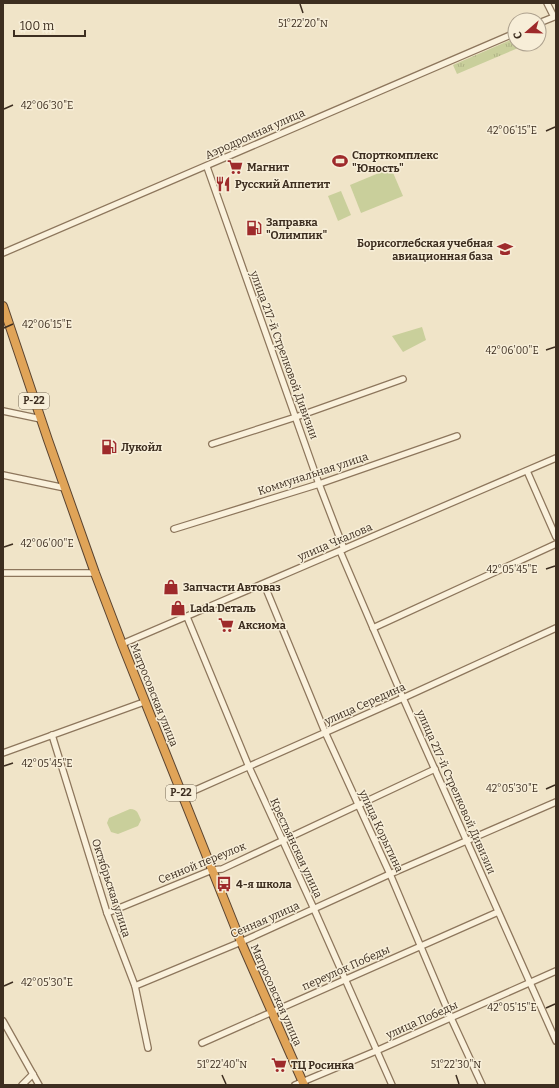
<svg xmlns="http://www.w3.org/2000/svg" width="559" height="1088" font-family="Bitter,serif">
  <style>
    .grass { fill: url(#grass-tufts) }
    .pitch { fill: #c9cf9b }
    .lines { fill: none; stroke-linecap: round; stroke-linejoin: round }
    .minor-casing { stroke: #8d765c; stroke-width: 8 }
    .highway-casing { stroke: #5b4430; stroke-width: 10 }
    .minor { stroke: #faf1dc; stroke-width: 5.5 }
    .highway { stroke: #e0a458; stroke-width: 8 }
    .ticks { fill: none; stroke: #3d2e20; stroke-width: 1.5 }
    .labels { text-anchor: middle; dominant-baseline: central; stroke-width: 3; stroke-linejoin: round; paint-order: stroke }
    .shield { fill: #f7eed8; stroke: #756857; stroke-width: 1 }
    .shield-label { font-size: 10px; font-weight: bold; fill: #3d2e20 }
    .street-label { font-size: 11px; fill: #3d2e20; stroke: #f7eed8 }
    .poi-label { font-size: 11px; font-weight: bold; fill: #3d2e20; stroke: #f7eed8; text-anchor: start }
    .ticks-label { font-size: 10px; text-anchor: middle; fill: #3d2e20; stroke: #f7eed8; stroke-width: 3; stroke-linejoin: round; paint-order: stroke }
  </style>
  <defs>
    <pattern id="grass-tufts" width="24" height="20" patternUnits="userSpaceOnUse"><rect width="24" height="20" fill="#c9cf9b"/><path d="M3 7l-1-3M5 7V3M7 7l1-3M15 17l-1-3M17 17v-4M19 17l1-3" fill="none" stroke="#aeb285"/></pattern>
  </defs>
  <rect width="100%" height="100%" fill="#f0e4c8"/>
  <polygon class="grass" points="515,38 515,44 522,44 523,46 457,74 453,65"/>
  <g class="pitch">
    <polygon points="391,168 403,196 361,213 350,185"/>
    <polygon points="341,191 351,215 338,221 328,196"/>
    <polygon points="422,327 426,340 403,352 392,336"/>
    <path d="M130 809C138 809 138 814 141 820L138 826 118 834 111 832 107 823 109 818Z"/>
  </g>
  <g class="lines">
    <defs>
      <g id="minor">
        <polyline points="539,23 554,17 547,3"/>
        <polyline points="207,167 319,484 344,549"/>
        <path d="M3 253C174 181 344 106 515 33"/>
        <polyline points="3,411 41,419"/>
        <polyline points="212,444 296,417 403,379"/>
        <polyline points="527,471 556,537"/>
        <polyline points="3,475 65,488"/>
        <polyline points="174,529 319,484 457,436"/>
        <polyline points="340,551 403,698 556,1041"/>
        <polyline points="3,573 95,573"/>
        <polyline points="264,584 325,732 390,874 451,1018 482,1085"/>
        <polyline points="187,617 249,767 314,909 392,1085"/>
        <polyline points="373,628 556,544"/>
        <polyline points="122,644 556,458"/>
        <polyline points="52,735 107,913 135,986 148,1048"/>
        <polyline points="3,753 144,702"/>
        <polyline points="182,796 403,698 556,628"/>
        <polyline points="107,913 212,870 222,869 435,769"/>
        <polyline points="135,986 241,942 390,874 556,802"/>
        <polyline points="3,1021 39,1085"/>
        <polyline points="202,1043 498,912"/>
        <polyline points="22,1085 33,1074"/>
        <polyline points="295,1085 376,1051 556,971"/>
      </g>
      <polyline id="highway" points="3,306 48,440 95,573 122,644 241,942 304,1085"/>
    </defs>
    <use href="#minor" class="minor-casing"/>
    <use href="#highway" class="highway-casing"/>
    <use href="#minor" class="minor"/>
    <use href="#highway" class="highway"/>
  </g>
  <path class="ticks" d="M300 4 303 13M4 109 13 105M546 131 555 127M4 328 13 324M546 350 555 347M4 547 13 544M546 569 555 566M4 766 13 763M546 789 555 785M4 986 13 982M546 1008 555 1004M222 1075 226 1084M456 1075 459 1084"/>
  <defs>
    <symbol id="stadium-bare" viewBox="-9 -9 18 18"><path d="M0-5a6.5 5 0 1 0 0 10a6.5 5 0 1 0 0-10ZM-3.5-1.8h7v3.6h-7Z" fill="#9e2a2b" stroke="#f7eed8" stroke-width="2.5" paint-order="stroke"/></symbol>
    <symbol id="supermarket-bare" viewBox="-9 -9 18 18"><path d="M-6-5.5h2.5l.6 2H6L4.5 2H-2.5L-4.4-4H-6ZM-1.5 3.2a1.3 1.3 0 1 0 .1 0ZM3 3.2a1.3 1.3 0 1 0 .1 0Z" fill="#9e2a2b" stroke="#f7eed8" stroke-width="2.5" paint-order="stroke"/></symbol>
    <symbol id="restaurant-bare" viewBox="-9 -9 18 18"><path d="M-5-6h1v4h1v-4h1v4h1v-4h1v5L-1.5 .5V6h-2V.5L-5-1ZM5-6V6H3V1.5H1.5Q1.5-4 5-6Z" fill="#9e2a2b" stroke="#f7eed8" stroke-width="2.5" paint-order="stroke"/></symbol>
    <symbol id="fuel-bare" viewBox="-9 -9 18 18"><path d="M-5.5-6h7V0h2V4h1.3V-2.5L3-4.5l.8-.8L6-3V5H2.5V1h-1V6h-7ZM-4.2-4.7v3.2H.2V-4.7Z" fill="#9e2a2b" stroke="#f7eed8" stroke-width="2.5" paint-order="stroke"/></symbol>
    <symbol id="university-bare" viewBox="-9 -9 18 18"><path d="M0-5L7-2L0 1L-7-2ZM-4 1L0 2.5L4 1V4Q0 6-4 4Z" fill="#9e2a2b" stroke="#f7eed8" stroke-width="2.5" paint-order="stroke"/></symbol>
    <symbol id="shop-bare" viewBox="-9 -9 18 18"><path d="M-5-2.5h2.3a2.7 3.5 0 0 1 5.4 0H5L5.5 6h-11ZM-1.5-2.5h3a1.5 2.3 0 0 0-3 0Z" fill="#9e2a2b" stroke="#f7eed8" stroke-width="2.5" paint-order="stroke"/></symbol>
    <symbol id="bus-bare" viewBox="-9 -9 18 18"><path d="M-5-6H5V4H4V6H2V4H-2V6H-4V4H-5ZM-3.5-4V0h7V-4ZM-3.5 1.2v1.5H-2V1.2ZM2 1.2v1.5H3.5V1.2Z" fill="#9e2a2b" stroke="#f7eed8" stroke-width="2.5" paint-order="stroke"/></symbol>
  </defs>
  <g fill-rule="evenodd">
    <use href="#stadium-bare" x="329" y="150" width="22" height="22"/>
    <use href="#supermarket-bare" x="224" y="156" width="22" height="22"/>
    <use href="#restaurant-bare" x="212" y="173" width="22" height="22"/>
    <use href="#fuel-bare" x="243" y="217" width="22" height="22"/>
    <use href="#university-bare" x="494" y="238" width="22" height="22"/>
    <use href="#fuel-bare" x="98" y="436" width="22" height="22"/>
    <use href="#shop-bare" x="160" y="576" width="22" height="22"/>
    <use href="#shop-bare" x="167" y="597" width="22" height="22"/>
    <use href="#supermarket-bare" x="215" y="614" width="22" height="22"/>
    <use href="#bus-bare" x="213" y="873" width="22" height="22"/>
    <use href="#supermarket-bare" x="268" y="1054" width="22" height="22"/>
  </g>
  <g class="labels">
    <g class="shield">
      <rect x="19" y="393" width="30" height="16" rx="3"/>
      <rect x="166" y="785" width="30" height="16" rx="3"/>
    </g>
    <g class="shield-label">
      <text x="34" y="401">Р-22</text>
      <text x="181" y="793">Р-22</text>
    </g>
    <g class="street-label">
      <text transform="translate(255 134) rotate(-24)">Аэродромная улица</text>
      <text transform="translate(284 355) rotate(70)">улица 217-й Стрелковой Дивизии</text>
      <text transform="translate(313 474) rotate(-18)">Коммунальная улица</text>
      <text transform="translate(335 542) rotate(-23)">улица Чкалова</text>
      <text transform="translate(154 695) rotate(68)">Матросовская улица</text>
      <text transform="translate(365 704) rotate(-24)">улица Середина</text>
      <text transform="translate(456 792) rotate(66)">улица 217-й Стрелковой Дивизии</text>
      <text transform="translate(381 831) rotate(65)">улица Корытина</text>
      <text transform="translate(296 848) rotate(65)">Крестьянская улица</text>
      <text transform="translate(202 863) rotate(-22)">Сенной переулок</text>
      <text transform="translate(111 888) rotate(72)">Октябрьская улица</text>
      <text transform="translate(265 920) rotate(-24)">Сенная улица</text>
      <text transform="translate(346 968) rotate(-24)">переулок Победы</text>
      <text transform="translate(276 995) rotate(66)">Матросовская улица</text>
      <text transform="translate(422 1020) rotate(-24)">улица Победы</text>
    </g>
    <g class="poi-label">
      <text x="352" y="155">Спорткомплекс<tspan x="352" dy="13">"Юность"</tspan></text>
      <text x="247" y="167">Магнит</text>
      <text x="235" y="184">Русский Аппетит</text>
      <text x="266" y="222">Заправка<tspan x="266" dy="13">"Олимпик"</tspan></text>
      <text x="493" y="243" text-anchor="end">Борисоглебская учебная<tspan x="493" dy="13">авиационная база</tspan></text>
      <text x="121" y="447">Лукойл</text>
      <text x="183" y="587">Запчасти Автоваз</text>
      <text x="190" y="608">Lada Dеталь</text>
      <text x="238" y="625">Аксиома</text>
      <text x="236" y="884">4-я школа</text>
      <text x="291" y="1065">ТЦ Росинка</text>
    </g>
  </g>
  <g class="ticks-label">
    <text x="303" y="27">51°22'20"N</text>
    <text x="47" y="109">42°06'30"E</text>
    <text x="512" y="134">42°06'15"E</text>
    <text x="47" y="328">42°06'15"E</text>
    <text x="512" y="354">42°06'00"E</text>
    <text x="47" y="547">42°06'00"E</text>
    <text x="512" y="573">42°05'45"E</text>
    <text x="47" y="767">42°05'45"E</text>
    <text x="512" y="792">42°05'30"E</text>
    <text x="47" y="986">42°05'30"E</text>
    <text x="512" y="1011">42°05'15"E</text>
    <text x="222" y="1068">51°22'40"N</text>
    <text x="456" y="1068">51°22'30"N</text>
  </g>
  <rect width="559" height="1088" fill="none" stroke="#3d2e20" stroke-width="8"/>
  <g transform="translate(527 32) rotate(250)"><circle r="19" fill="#f7eed8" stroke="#ada18e"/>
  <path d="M0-3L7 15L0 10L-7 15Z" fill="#9e2a2b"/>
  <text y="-6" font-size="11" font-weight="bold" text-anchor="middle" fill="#3d2e20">С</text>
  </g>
  <path d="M14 30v6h71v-6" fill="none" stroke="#3d2e20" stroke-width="2"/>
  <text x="20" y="30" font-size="12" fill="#3d2e20" stroke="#f7eed8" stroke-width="3" paint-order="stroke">100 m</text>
</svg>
